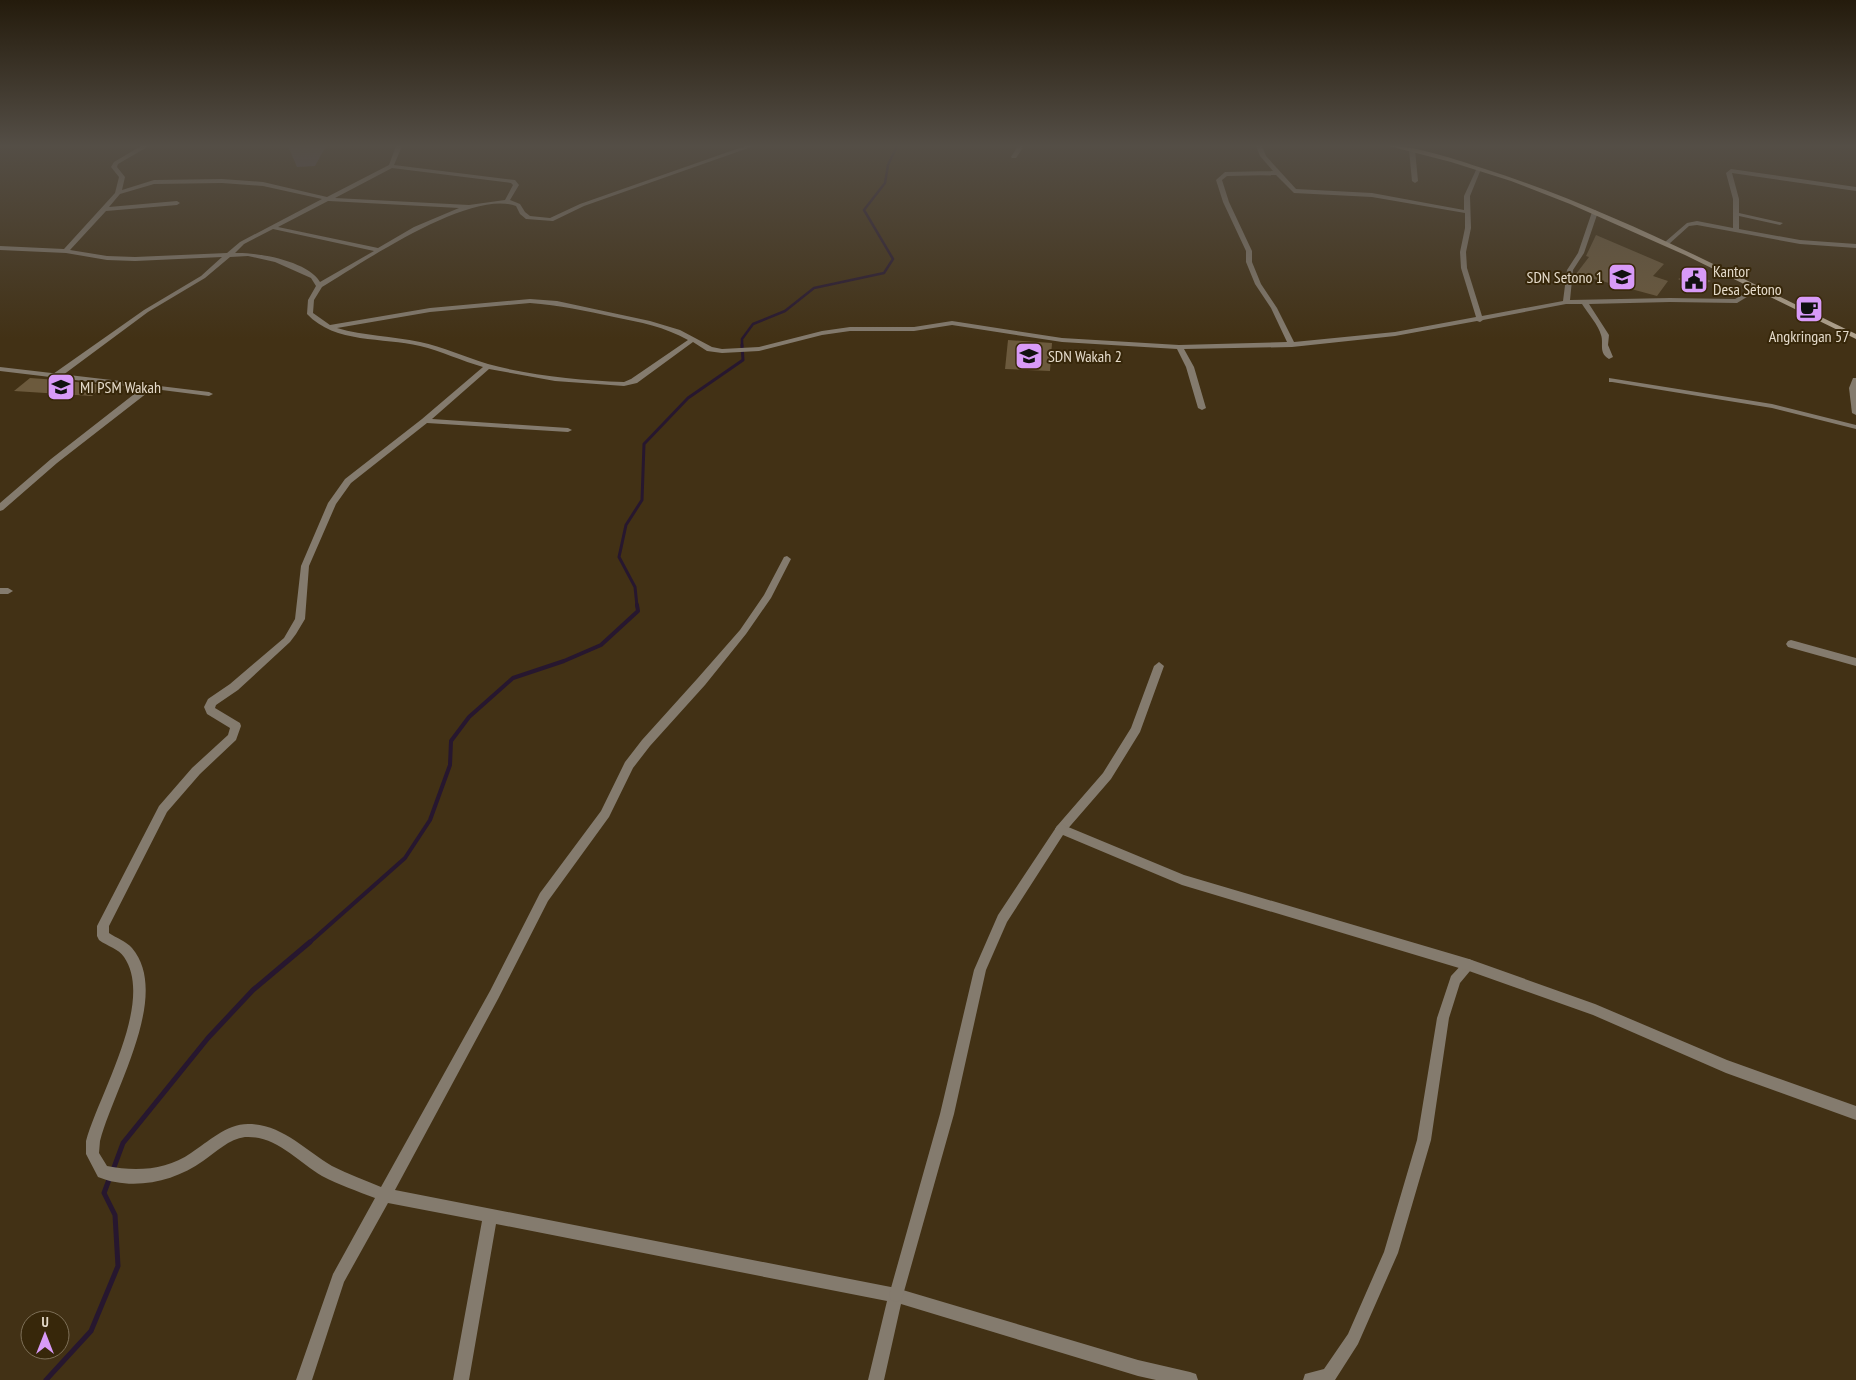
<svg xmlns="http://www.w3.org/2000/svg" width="1856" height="1380" font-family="'PT Sans Narrow',sans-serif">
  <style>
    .green { fill: #544859 }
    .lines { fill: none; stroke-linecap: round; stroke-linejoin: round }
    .stream-far3 { stroke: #27172f; stroke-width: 2.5 }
    .stream-far2 { stroke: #27172f; stroke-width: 3 }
    .stream-far1 { stroke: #27172f; stroke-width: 4 }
    .stream { stroke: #27172f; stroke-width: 5 }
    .building { fill: #6c5a3d }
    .minor { fill: #847b6e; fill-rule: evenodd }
    .tertiary { fill: #847b6e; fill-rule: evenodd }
    .secondary { fill: #b1a38e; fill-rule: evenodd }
    .labels { text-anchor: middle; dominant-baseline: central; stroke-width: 4; stroke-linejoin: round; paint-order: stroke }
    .far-poi-label { font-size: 16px; fill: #e5dbcb; stroke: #37270a; text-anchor: start }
  </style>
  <rect width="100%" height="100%" fill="#423115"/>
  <polygon class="green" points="288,146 326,146 315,166 297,167"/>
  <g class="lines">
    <polyline class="stream-far3" points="742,346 742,339 753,324 785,311 814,288 884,273 893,259 864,210 885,183 888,165 897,146"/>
    <polyline class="stream-far2" points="637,606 635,587 619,557 626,525 642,500 644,444 688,398 743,360 742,345"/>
    <polyline class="stream-far1" points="309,943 405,858 430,820 450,765 451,741 469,717 513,678 564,661 601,645 638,611 637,605"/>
    <g class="stream">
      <polyline points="113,1170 123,1143 208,1038 253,990 310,942"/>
      <polyline points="46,1380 91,1331 118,1266 115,1215 104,1193 110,1177"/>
    </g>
  </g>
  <g class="building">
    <polygon points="1596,235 1664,264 1653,276 1668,281 1657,296 1576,274 1589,257 1586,256"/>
    <polygon points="1692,273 1711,281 1697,288 1678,279"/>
    <polygon points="1008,340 1052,343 1050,371 1005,369"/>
    <polygon points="30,378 58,380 104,385 92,396 14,391"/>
  </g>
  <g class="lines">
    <g class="minor">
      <path d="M141 146H149L118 164 117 167 125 177 122 190 154 180 222 179 263 182 327 197 389 165 396 146H402L394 165 515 180 519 185 510 200 520 204 525 212 530 216 550 218 580 204 745 146H754L584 206 553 221 526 219 520 214 516 206C470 189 362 263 322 287L314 300 313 313 330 325 430 308 530 299 557 301 650 321 680 330 712 347 722 349 759 347 822 331 850 327H914L952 321 1062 338 1179 345 1287 342 1271 308 1255 284 1246 262V251L1223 202 1216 180 1225 172 1273 171 1260 156 1256 146H1262L1266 156 1296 189 1372 193 1464 210V196L1476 170 1481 169 1470 196 1471 228 1466 252 1467 268 1482 316 1563 301 1567 270 1578 253 1592 212 1595 210 1598 212 1584 253 1573 270 1570 300 1670 298 1735 299 1755 288 1760 289 1737 303 1670 302 1589 304 1609 335 1608 345 1613 357 1609 359C1598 353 1604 343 1601 335 1599 326 1587 312 1582 304H1566L1483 320 1480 322 1477 321 1395 336 1292 347 1184 349 1194 367 1206 408 1202 410 1198 408 1186 367 1177 349 1062 342 952 325 914 331H850L822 335 759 351 722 353 707 351 693 342 637 383 624 386 555 381 489 369 432 419 568 428 572 430 568 432 427 423 351 483 336 504 309 566 305 619 296 634 290 642 238 690 216 705 215 708 240 723 241 726 236 740 200 774 167 812 109 926V933C116 938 126 941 132 948 172 995 113 1090 100 1141L99 1153 107 1166C136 1172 167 1170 191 1153 208 1142 226 1124 248 1124 282 1124 305 1150 332 1166 348 1174 365 1180 381 1187L490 991 540 893 601 811 625 762 642 740 697 679 740 630 764 595 784 557 787 556 791 559 771 598 746 634 705 685 650 746 633 768 609 817 548 901 498 999 395 1190 896 1288 1138 1360 1190 1372 1196 1374 1198 1380H1156L1138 1376 901 1304 884 1380H868L887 1301 496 1224 469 1380H453L482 1221 388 1203 344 1282 312 1380H296L333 1274 375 1198C357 1191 339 1185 322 1176 298 1162 276 1135 245 1137 229 1139 216 1152 203 1161 174 1182 132 1191 98 1177L86 1154V1141C99 1094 155 1002 124 957 119 949 107 946 99 940L97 936V926L159 806 192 768 228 735 230 728 207 714 204 707 208 699 230 684 284 638 295 619 301 566 328 503 345 479 422 419 483 367C462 361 441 351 420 346 383 337 335 344 307 314L308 300 316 286 311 278 275 262 248 256 230 257 205 278 148 312 59 378H53V374L144 310 201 276 222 257 135 261 107 260 66 253 0 250V246L64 249 115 193 119 177 111 167 114 162ZM392 168 511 183 513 185 505 200 469 205 335 198ZM1276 175 1294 193 1372 197 1465 213V228L1460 252 1461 268 1476 317 1395 332 1294 342 1277 308 1261 284 1252 262V251L1229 202 1222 180 1227 176ZM222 183 263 186 322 199 240 242 227 253 135 257 107 256 70 250 106 211 177 205 180 203 177 201 109 207 120 194 154 184ZM328 201H329L459 208 414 227 378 248 278 227ZM273 229 374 251 320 282C308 261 257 252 235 253L244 244ZM530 303C559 305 586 311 614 317 640 322 665 327 688 340L631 379 624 382C579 380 532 376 488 364 465 357 443 347 420 342 392 336 364 336 337 328L430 312Z"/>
      <polygon points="1018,146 1024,146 1016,158 1012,158 1011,157"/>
      <polygon points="1412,148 1415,150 1418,181 1415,183 1412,181 1409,150"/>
      <polygon points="1731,169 1856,187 1856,191 1732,173 1739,199 1739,213 1783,223 1780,225 1739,216 1739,229 1800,240 1856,244 1856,248 1800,244 1697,225 1689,226 1669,244 1665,244 1665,242 1687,223 1697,221 1733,228 1733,199 1726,173"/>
      <polygon points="1609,378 1772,404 1856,425 1856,429 1772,408 1612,382 1609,382"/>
      <polygon points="1853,378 1856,378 1856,415 1852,413 1849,388"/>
      <polygon points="143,384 209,392 213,394 209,396 146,388 143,388"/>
      <polygon points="0,588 8,588 13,591 8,594 0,594"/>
      <polygon points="1791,640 1856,658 1856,666 1788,647 1786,644 1788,641"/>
      <polygon points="1159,662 1164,666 1140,732 1111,779 1065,832 1061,834 1057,832 1055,829 1057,826 1103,773 1131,728 1154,666"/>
      <polygon points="1469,959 1473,961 1475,965 1460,983 1449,1018 1431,1140 1398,1253 1358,1344 1335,1380 1303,1380 1305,1374 1324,1369 1348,1334 1384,1252 1417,1140 1437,1018 1451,976 1465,961"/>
    </g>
    <g class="tertiary">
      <polygon points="0,367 146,384 150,386 147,393 57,463 3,510 0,511 0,503 51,459 142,388 0,371"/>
      <polygon points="1061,824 1184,875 1469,959 1595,1004 1727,1060 1856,1106 1856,1120 1726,1073 1593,1015 1469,971 1182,885 1063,835 1007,922 986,970 954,1114 903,1295 901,1300 896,1302 891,1300 889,1295 940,1114 974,970 998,915 1057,826"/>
    </g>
    <path class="secondary" d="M1389 146C1418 146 1457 160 1485 169 1614 210 1734 275 1856 334V339L1685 255 1570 204 1511 181 1451 162Z"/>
  </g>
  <linearGradient id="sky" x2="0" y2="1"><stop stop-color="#241b0c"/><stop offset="0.43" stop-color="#544e46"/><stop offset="1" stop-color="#544e46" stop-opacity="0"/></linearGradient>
  <rect width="1856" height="339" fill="url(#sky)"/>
  <defs>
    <symbol id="school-square" viewBox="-11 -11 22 22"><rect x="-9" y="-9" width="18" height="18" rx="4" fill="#d89af8" stroke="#37270a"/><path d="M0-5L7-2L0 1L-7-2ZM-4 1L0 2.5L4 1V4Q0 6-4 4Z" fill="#111"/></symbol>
    <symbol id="civic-square" viewBox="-11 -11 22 22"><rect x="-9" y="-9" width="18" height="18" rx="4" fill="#d89af8" stroke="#37270a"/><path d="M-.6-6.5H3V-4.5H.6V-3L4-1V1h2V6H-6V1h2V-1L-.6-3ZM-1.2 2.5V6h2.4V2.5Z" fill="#111"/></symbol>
    <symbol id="cafe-square" viewBox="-11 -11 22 22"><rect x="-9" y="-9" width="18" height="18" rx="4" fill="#d89af8" stroke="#37270a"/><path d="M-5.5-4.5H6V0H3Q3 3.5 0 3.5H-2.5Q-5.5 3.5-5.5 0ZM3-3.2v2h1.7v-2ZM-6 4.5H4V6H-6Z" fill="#111"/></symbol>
  </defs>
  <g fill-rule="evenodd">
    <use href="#school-square" x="1606" y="261" width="32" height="32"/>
    <use href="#civic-square" x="1678" y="264" width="32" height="32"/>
    <use href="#cafe-square" x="1793" y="293" width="32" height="32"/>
    <use href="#school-square" x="1013" y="340" width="32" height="32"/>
    <use href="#school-square" x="45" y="371" width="32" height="32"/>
  </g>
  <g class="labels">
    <g class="far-poi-label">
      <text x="1713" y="271">Kantor<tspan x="1713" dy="18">Desa Setono</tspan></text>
      <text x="1603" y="277" text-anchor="end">SDN Setono 1</text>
      <text x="1809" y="336" text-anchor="middle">Angkringan 57</text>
      <text x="1048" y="356">SDN Wakah 2</text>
      <text x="80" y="387">MI PSM Wakah</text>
    </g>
  </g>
  <g transform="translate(45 1335)"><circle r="24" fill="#37270a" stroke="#7d6f57"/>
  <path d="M0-4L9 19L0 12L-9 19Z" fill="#d89af8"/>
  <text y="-8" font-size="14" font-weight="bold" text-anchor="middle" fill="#e5dbcb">U</text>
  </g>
</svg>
